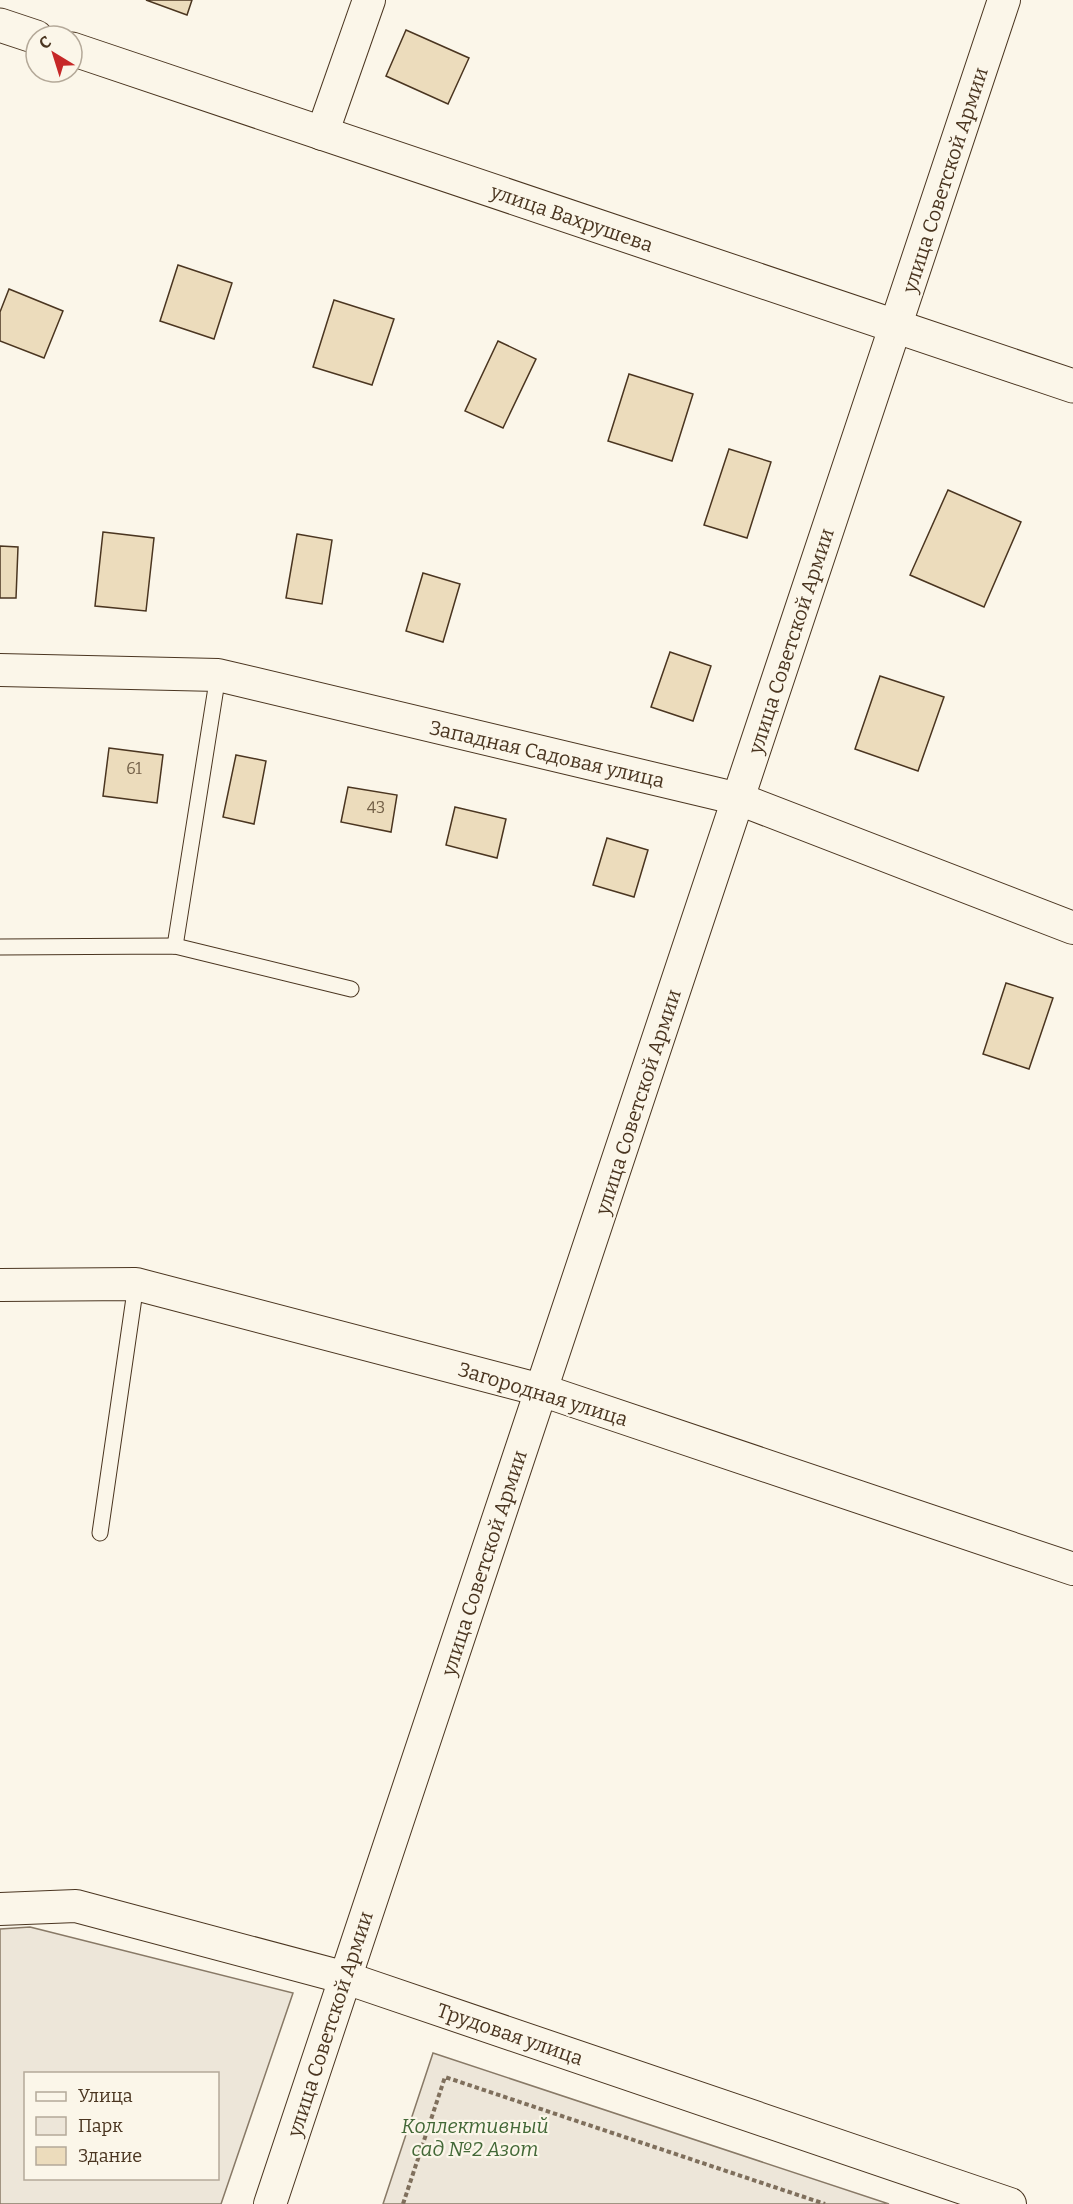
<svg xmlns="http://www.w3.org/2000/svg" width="1073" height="2204" font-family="Bitter,serif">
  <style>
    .green { fill: #ede6d9; stroke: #887966; stroke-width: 1.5; fill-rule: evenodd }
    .building { fill: #ecdcbc; stroke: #4a3520; stroke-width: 1.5 }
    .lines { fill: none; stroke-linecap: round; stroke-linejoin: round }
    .service-casing { stroke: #4a3520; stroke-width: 17 }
    .minor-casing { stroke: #4a3520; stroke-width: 34 }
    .secondary-casing { stroke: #4a3520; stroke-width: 35 }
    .path { stroke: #7f6f5c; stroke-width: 4; stroke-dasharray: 4.5 3; stroke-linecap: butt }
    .service { stroke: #fbf6e9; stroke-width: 15 }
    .minor { stroke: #fbf6e9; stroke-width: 32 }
    .secondary { stroke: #fbf6e9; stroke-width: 33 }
    .labels { text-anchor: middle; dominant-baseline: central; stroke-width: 4.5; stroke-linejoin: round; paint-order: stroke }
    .number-label { font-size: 16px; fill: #725f47 }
    .street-label { font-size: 20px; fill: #4a3520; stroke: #fbf6e9 }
    .park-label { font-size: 20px; font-style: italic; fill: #436837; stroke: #fbf6e9 }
  </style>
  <rect width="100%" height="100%" fill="#fbf6e9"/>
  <g class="green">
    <path d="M30 1927 293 1993 221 2204H0V1929ZM26 2074H218V2178H26Z"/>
    <polygon points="433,2053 889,2204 383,2204"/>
  </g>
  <g class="building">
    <polygon points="146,0 192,0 187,15"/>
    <polygon points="406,30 469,58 448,104 386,76"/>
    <polygon points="178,265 232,283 214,339 160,321"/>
    <polygon points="9,289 63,311 44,358 0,341 0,312"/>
    <polygon points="334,300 394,319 372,385 313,367"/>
    <polygon points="498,341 536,359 503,428 465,411"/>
    <polygon points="629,374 693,394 672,461 608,441"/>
    <polygon points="729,449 771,462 747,538 704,525"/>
    <polygon points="948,490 1021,522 984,607 910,575"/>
    <polygon points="103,532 154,538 146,611 95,606"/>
    <polygon points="297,534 332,540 322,604 286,598"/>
    <polygon points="0,546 18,547 16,598 0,598"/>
    <polygon points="423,573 460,584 443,642 406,631"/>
    <polygon points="670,652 711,666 693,721 651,707"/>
    <polygon points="880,676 944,697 918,771 855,749"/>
    <polygon points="109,748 163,755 157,803 103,796"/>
    <polygon points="236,755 266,761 254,824 223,817"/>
    <polygon points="348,787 397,795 391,832 341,822"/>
    <polygon points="455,807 506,819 497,858 446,845"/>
    <polygon points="607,838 648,850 634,897 593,885"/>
    <polygon points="1006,983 1053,998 1029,1069 983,1054"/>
  </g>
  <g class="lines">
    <defs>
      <g id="service">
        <polyline points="175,946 218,675"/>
        <polyline points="0,947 175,946 351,989"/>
        <polyline points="100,1533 136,1284"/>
      </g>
      <g id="minor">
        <polyline points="322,134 369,0"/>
        <polyline points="0,670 218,675 739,799 1073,928"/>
        <polyline points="0,1285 136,1284 541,1390 1073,1569"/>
        <polyline points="0,1909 76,1906 346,1978 1010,2204"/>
        <polyline points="270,2204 1004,0"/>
      </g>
      <g id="secondary">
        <polyline points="0,25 36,37"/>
        <polyline points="72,49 1073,386"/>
      </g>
    </defs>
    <use href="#service" class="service-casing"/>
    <use href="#minor" class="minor-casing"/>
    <use href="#secondary" class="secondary-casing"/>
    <polyline class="path" points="403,2204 445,2077 825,2204"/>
    <use href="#service" class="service"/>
    <use href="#minor" class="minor"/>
    <use href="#secondary" class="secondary"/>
  </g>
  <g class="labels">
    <g class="number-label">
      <text x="134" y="768">61</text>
      <text x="376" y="807">43</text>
    </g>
    <g class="street-label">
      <text transform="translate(945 180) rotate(-72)">улица Советской Армии</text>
      <text transform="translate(572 218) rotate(19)">улица Вахрушева</text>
      <text transform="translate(791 641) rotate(-72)">улица Советской Армии</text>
      <text transform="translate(547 754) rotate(13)">Западная Садовая улица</text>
      <text transform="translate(638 1102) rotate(-72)">улица Советской Армии</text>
      <text transform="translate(543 1394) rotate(17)">Загородная улица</text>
      <text transform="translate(484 1563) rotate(-72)">улица Советской Армии</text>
      <text transform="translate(330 2024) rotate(-72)">улица Советской Армии</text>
      <text transform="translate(510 2034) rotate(19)">Трудовая улица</text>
    </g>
    <g class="park-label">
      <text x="475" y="2126">Коллективный<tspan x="475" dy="23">сад №2 Азот</tspan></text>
    </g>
  </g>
  <rect x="24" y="2072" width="195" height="108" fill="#fbf6e9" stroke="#b4a999" stroke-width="1.5"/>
  <rect x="36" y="2092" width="30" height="9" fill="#fbf6e9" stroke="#b4a999" stroke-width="1.5"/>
  <text x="78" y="2102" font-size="18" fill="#4a3520">Улица</text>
  <rect x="36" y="2117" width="30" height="18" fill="#ede6d9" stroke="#b4a999" stroke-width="1.5"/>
  <text x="78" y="2132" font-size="18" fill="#4a3520">Парк</text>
  <rect x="36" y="2147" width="30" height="18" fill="#ecdcbc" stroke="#b4a999" stroke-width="1.5"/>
  <text x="78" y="2162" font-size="18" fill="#4a3520">Здание</text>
  <g transform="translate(54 54) rotate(322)"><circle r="28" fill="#fbf6e9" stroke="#b4a999" stroke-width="1.5"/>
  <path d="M0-4.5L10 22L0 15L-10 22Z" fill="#c62828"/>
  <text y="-9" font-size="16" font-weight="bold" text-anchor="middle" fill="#4a3520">С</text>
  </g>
</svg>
